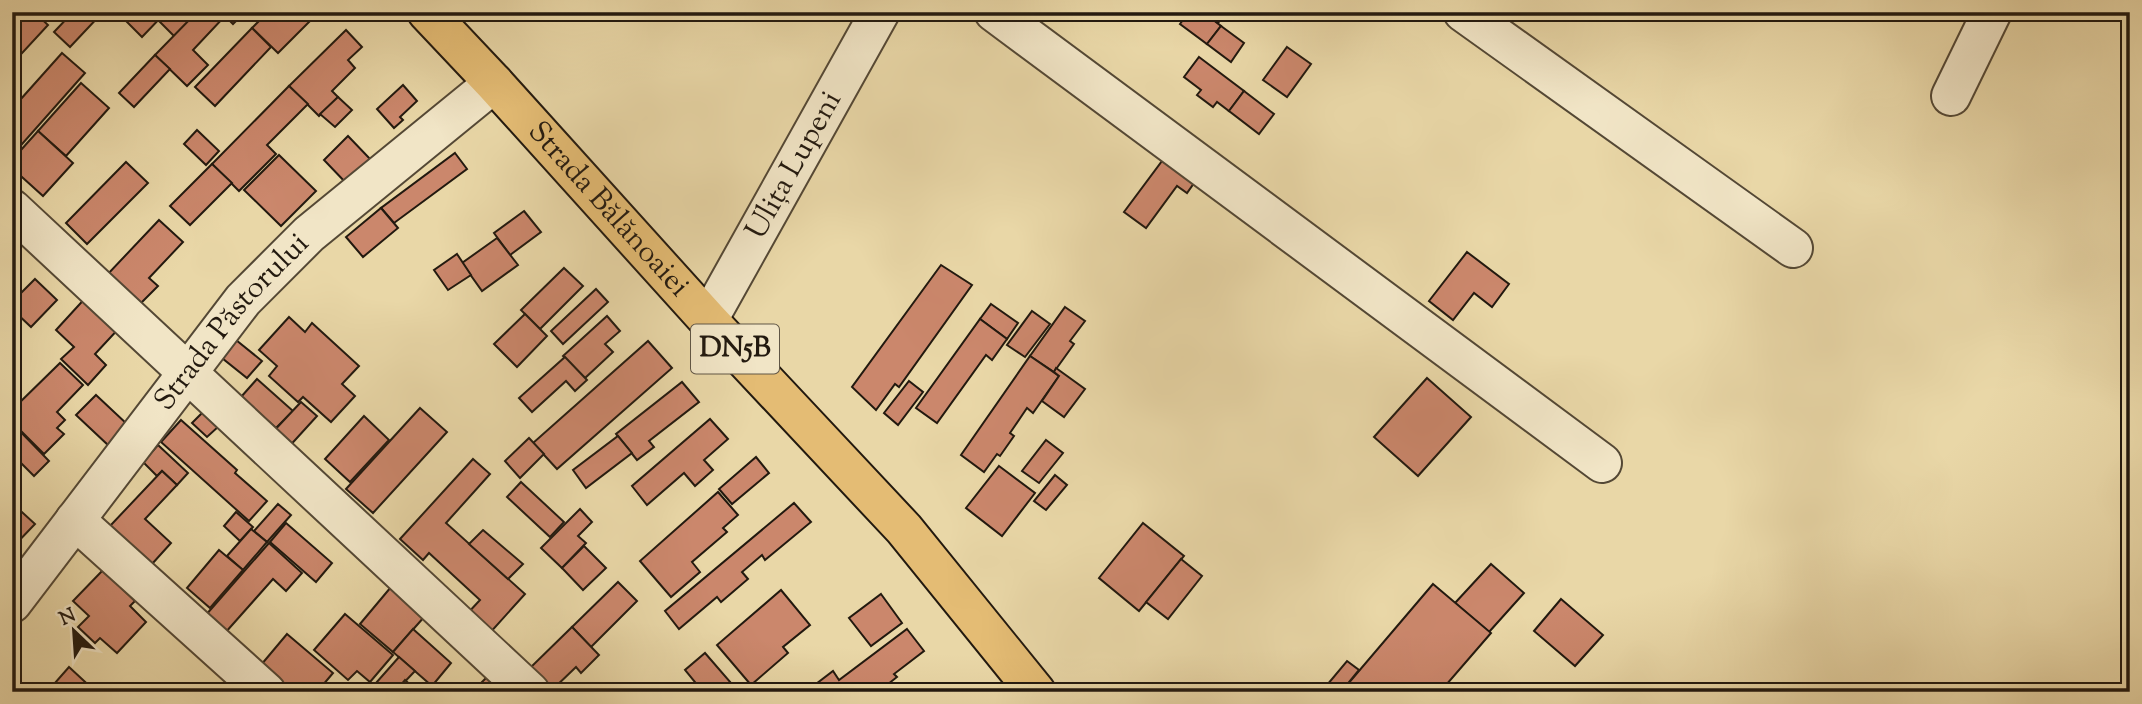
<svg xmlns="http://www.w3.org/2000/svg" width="2142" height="704" font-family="'Sorts Mill Goudy',serif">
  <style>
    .building { fill: #cb876c; stroke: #22190f; stroke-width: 2 }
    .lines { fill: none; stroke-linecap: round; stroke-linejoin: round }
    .minor-casing { stroke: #544835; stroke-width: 42 }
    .primary-casing { stroke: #22190f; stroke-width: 42 }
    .minor { stroke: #f1e5c6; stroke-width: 38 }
    .primary { stroke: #e4bc74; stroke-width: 38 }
    .labels { text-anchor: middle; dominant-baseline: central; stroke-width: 6; stroke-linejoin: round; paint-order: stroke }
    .shield { fill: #f1e5c6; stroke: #605646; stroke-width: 2 }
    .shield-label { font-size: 28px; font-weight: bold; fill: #22190f }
    .street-label { font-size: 30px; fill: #22190f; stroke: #f1e5c6 }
  </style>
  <rect width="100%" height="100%" fill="#e9d7a7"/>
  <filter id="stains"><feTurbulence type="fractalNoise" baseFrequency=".00286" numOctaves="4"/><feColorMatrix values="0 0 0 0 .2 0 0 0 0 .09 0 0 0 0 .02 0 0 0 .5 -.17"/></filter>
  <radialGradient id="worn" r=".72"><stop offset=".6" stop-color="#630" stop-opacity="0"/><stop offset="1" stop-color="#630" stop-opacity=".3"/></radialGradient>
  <g class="building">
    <polygon points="23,12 34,12 48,25 12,64 12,24"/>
    <polygon points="73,12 103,12 70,47 54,32"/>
    <polygon points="126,12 166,12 142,37 122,17"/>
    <polygon points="166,12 188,12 193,17 174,36 158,20"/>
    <polygon points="197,12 221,12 225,16 193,50 208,65 187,86 155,55"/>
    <polygon points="221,12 245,12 233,24"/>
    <polygon points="268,12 319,12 278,53 252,28"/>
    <polygon points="1189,12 1203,12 1221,26 1207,44 1180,24"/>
    <polygon points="1203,12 1226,12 1218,23"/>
    <polygon points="1221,26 1244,43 1231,62 1207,44"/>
    <polygon points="252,28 271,47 215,106 195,87"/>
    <polygon points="346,30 362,47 348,60 355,68 332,91 338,97 319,116 289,86"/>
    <polygon points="1287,47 1311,64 1287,97 1263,80"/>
    <polygon points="62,53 85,73 15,152 12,149 12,109"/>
    <polygon points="155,55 170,69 134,107 119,93"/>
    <polygon points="1199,57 1244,91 1229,111 1217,102 1213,107 1197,95 1201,90 1184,77"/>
    <polygon points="81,83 109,108 66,156 38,131"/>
    <polygon points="403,85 417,101 400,117 403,120 394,128 377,109"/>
    <polygon points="289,86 308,104 267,145 276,154 239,191 212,164"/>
    <polygon points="1244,91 1274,114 1259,134 1229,111"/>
    <polygon points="338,97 352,110 335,127 320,114"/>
    <polygon points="197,130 219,151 206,165 184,144"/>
    <polygon points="38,131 73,163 43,196 12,168 12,160"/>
    <polygon points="348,136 372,161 348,185 324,160"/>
    <polygon points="455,153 467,169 394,223 381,208"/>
    <polygon points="1168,153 1199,176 1187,193 1177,186 1146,228 1124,212"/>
    <polygon points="279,155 316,191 281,226 244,190"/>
    <polygon points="126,162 148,183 87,244 66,223"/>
    <polygon points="212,164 232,183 190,225 170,206"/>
    <polygon points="381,208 398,228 363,257 346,237"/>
    <polygon points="524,211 541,232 510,255 494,233"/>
    <polygon points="159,220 183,242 149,278 158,286 138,306 106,276"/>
    <polygon points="497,238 518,265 482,291 462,263"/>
    <polygon points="1467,252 1509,284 1492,307 1474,293 1453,320 1429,301"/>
    <polygon points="457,254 471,275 448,290 434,270"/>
    <polygon points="941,265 972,285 899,387 895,384 876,410 852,387"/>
    <polygon points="564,268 583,286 540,329 521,310"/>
    <polygon points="35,279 57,300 31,327 12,309 12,302"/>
    <polygon points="596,289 608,302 563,344 551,331"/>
    <polygon points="89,294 122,325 95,354 106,365 88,385 61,359 74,347 56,330"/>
    <polygon points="991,304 1018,323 1007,339 980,319"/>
    <polygon points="1065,307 1085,321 1070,341 1074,344 1054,372 1030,356"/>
    <polygon points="1032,311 1050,324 1025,357 1007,345"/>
    <polygon points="525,314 547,336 517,367 494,344"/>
    <polygon points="607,316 620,331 605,344 613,352 585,378 563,356"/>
    <polygon points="289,317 305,332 312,323 359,366 342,384 355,396 331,422 303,397 298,402 269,376 277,366 259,350"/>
    <polygon points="980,319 1007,339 992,360 986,355 937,423 916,408"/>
    <polygon points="236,340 262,361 247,378 222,358"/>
    <polygon points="648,341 672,368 557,469 533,443"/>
    <polygon points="1030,356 1059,376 1033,413 1027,408 1010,433 1014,436 1000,456 997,454 984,472 961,455"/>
    <polygon points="565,357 587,380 575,391 566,381 532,412 519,398"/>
    <polygon points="60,363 83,385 57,412 65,420 57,428 64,434 44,454 12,422 12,410"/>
    <polygon points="1056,368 1085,389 1064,417 1042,401 1059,376 1054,372"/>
    <polygon points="1427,378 1471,417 1418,476 1374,437"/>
    <polygon points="257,379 293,411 276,428 241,397"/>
    <polygon points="909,381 923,392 898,425 884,413"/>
    <polygon points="682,382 699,402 649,441 654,447 637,460 616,434"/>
    <polygon points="96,395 128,425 108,445 76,415"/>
    <polygon points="301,402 317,416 286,450 270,435"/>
    <polygon points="420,408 447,432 373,513 346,489"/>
    <polygon points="204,411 219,426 207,437 192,423"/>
    <polygon points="364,416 389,440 350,482 325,459"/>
    <polygon points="710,419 728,439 704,460 713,470 695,486 684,473 647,505 632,486"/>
    <polygon points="181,420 237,470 235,473 267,501 249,521 161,442"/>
    <polygon points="12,423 49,461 34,476 12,454"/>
    <polygon points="618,436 632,453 586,488 573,470"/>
    <polygon points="529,438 544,454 520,478 505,461"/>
    <polygon points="1046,440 1063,453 1039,483 1022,471"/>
    <polygon points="158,445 188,473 177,485 162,471 157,476 143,462"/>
    <polygon points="756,457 769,473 732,504 719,489"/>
    <polygon points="473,459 490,474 446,523 525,594 488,635 466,615 480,600 429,553 423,560 400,539"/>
    <polygon points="999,466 1035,493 1002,536 966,508"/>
    <polygon points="162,471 177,485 145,519 171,543 152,564 110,526"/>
    <polygon points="1055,475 1067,485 1046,510 1034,501"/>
    <polygon points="521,482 564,522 550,537 507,497"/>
    <polygon points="718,492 738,515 723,528 727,532 692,562 700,572 671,597 640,561"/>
    <polygon points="12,503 35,524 12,548"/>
    <polygon points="794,503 811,522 765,560 762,555 742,572 748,579 721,602 717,597 679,629 665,611"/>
    <polygon points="278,504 291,515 267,542 254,531"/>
    <polygon points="580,509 592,522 578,536 586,543 562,568 541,548"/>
    <polygon points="236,512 253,527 240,541 224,526"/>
    <polygon points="286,523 332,563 316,582 270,542"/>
    <polygon points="1143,523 1184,556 1139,611 1099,578"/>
    <polygon points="251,529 267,542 243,570 227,556"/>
    <polygon points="483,530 523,564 508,579 469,544"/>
    <polygon points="269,543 302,573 286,591 273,579 225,633 205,616"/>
    <polygon points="584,546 606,568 583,590 562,568"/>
    <polygon points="219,550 243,570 210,608 187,588"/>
    <polygon points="1181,559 1202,576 1168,619 1146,602"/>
    <polygon points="1491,564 1524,593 1489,632 1455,603"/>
    <polygon points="103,570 135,601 130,606 146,622 117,653 100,638 95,643 78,627 89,616 73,601"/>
    <polygon points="618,582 637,601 591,647 572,627"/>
    <polygon points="1433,584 1491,633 1440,692 1341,692"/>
    <polygon points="391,587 425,616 393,652 360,624"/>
    <polygon points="781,590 810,625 783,647 788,653 751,685 717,645"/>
    <polygon points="881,594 902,623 871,646 849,618"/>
    <polygon points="1561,599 1603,635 1575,666 1534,631"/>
    <polygon points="345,614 393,655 370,682 357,671 348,680 314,650"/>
    <polygon points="572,627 599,655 581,673 576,667 551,691 529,669"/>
    <polygon points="413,629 451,663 432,686 393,652"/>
    <polygon points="907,629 924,651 894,674 897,677 878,692 822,692 816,684 833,671 839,680"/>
    <polygon points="287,634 333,673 317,692 293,692 261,665"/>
    <polygon points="705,653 738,691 738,692 703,692 685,670"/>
    <polygon points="399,657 415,671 395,692 368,692"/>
    <polygon points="1347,661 1359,670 1341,692 1334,692 1327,685"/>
    <polygon points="69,667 96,692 47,692"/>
    <polygon points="491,673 511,692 486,692 479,685"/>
    <polygon points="405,680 418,692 395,692"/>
  </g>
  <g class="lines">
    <defs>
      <g id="minor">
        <polyline points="994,12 1602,463"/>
        <polyline points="1463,12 1793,248"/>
        <polyline points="1951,96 1992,12"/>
        <polyline points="12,209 530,692"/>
        <path id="s1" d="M708 320 880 12"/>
        <polyline points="75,520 266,692"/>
        <path id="s2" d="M12 603 243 300 309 234 494 83"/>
      </g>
      <g id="primary">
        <path id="s3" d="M427 12 494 83 708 320 904 529 1036 692"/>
      </g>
    </defs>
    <use href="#minor" class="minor-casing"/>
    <use href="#primary" class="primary-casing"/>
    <use href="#minor" class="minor"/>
    <use href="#primary" class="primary"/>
  </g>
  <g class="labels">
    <rect class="shield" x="691" y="324.5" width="88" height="49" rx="5"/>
    <g class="shield-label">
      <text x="735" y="349">DN5B</text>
    </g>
    <g class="street-label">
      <text stroke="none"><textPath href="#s1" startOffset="177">Ulița Lupeni</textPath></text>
      <text stroke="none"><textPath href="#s3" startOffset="268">Strada Bălănoaiei</textPath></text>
      <text stroke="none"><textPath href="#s2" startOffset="357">Strada Păstorului</textPath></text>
    </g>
  </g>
  <rect width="2142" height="704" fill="none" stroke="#e9d7a7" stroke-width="42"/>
  <rect x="14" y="14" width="2114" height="676" fill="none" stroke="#22190f" stroke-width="3.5"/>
  <rect x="21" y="21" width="2100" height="662" fill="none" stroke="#22190f" stroke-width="2"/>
  <g transform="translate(74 631) rotate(335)" stroke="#f1e5c6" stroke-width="5" paint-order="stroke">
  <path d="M0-5L12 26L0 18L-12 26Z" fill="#22190f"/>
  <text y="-10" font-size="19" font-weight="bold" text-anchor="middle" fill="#22190f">N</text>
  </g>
  <rect width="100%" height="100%" filter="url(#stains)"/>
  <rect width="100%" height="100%" fill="url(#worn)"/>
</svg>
